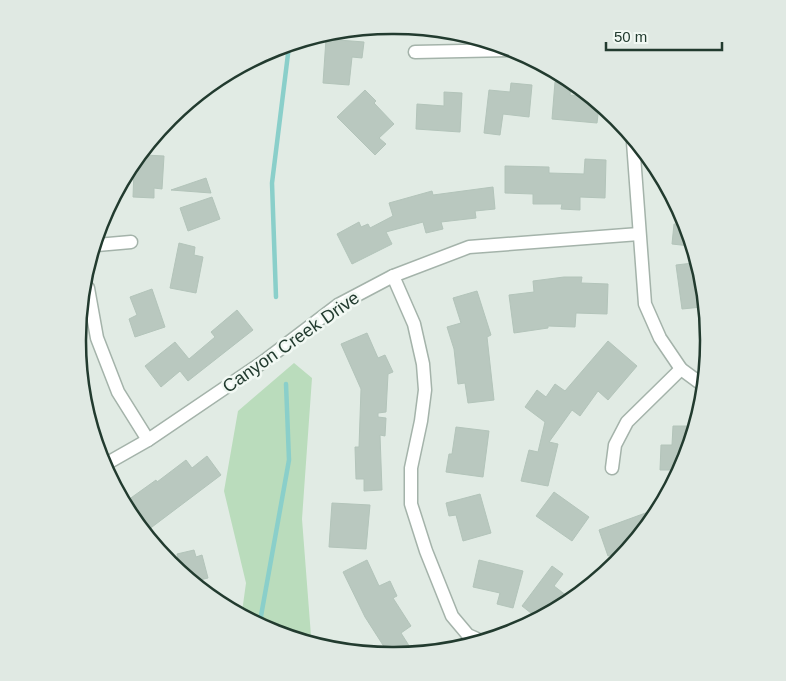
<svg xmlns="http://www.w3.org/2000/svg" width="786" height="681" font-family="Helvetica,sans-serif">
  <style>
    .green { fill: #badcbc }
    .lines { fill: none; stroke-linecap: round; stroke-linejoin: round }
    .stream { stroke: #8acfca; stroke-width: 4.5 }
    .building { fill: #b9c8bf; stroke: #b3c4ba }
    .street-casing { stroke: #a4b3aa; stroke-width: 15 }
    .street { stroke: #fff; stroke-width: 12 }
    .labels { text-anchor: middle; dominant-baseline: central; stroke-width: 5; stroke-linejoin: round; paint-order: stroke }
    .street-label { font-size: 18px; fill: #223b2f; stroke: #f1f8f3 }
    .rim { fill: none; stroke: #223b2f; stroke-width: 2.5 }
  </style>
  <rect width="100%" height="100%" fill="#e1ebe4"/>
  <polygon class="green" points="294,363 312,378 302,519 311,636 314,640 272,632 242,612 246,583 224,491 238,411"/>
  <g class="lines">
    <g class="stream">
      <polyline points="276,297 272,183 289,46"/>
      <polyline points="264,627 261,616 289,460 286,384"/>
    </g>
  </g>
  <g class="building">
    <polygon points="326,39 364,42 362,58 352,57 349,85 323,83"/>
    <polygon points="555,82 564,83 571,87 570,95 584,96 599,106 597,123 552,119"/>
    <polygon points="511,83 532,85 529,117 503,114 500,135 484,133 489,90 510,92"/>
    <polygon points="365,90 376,101 374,103 394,124 379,138 386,144 375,155 337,117"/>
    <polygon points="444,92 462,93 460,132 416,129 417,104 444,106"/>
    <polygon points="145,155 164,156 162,189 154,188 154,198 133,197 134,170"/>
    <polygon points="585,159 606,160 605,198 580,197 580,210 561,209 562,204 533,204 533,194 505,193 505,166 549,167 549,173 584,174"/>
    <polygon points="206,178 211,193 171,190"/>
    <polygon points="493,187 495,209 475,211 476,218 441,222 443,229 426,233 423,222 386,232 392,244 352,264 337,234 359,222 361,227 368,224 370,228 393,216 389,203 432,191 433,195"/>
    <polygon points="212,197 220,219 188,231 180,208"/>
    <polygon points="674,224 686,225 690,246 672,244"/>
    <polygon points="179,243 195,247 194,255 203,257 196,293 170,288"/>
    <polygon points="693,263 702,307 682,309 676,265"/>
    <polygon points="564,277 582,277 581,283 608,284 607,314 576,313 575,327 548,326 548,328 514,333 509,295 534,292 533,281"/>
    <polygon points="152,289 165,327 135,337 129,319 137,315 130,297"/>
    <polygon points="477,291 491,335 487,337 494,400 468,403 465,383 458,384 454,349 447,327 461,323 453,298"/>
    <polygon points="237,310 253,330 188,381 180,371 161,387 145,366 175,342 189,359 215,337 211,332"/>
    <polygon points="367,333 378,358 385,355 393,372 388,374 386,412 378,413 378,417 386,418 385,436 380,435 382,490 364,491 364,479 356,479 355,447 359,447 361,389 341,344"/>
    <polygon points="608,341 637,366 608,400 598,391 580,416 572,410 549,442 558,444 548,486 521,481 529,450 538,452 545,422 525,407 537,390 546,397 555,384 565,391"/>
    <polygon points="673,426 691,426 684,462 678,470 660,470 661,445 672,445"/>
    <polygon points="456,427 489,431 483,477 446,472 449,454 452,454"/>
    <polygon points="207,456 221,475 148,530 128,500 156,480 157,482 186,460 192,468"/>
    <polygon points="554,492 589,517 572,541 536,516"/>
    <polygon points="480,494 491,533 463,541 456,515 449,516 446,503"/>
    <polygon points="332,503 370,505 366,549 329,547"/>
    <polygon points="651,511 625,550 608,556 599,530"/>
    <polygon points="194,550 196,557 202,555 208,578 196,581 169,562 178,560 177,554"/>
    <polygon points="367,560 379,586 390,581 397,596 393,598 411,626 401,633 413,652 390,656 365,617 343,572"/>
    <polygon points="479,560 523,571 513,608 497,604 500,593 473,587"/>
    <polygon points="552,566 563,574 554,586 567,596 536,617 522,606"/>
  </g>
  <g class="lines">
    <defs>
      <g id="street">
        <polyline points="415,52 515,50"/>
        <polyline points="633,142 645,304 660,338 681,369 700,383"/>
        <polyline points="97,245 131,242"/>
        <polyline points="393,276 414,324 423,364 425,390 421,421 411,468 411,504 426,551 452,616 468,635 477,639"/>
        <polyline points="88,288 97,338 118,392 148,440"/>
        <polyline points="104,465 148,440 263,362 338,305 393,276 469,247 639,234"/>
        <polyline points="612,468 615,445 627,422 681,369"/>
      </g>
    </defs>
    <use href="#street" class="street-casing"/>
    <use href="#street" class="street"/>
  </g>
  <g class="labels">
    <g class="street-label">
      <text transform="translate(291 342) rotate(-35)">Canyon Creek Drive</text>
    </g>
  </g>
  <path d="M0 0H786V681H0ZM392 34H394A306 306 0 0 1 700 340V341A306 306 0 0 1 394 647H392A306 306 0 0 1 86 341V340A306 306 0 0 1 392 34Z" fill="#e0e9e3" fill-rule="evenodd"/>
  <path class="rim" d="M392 34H394A306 306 0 0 1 700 340V341A306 306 0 0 1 394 647H392A306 306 0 0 1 86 341V340A306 306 0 0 1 392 34Z"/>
  <path d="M606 42v8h116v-8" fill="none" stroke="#223b2f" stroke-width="2.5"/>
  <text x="614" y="42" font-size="15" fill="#223b2f" stroke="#f1f8f3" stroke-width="4" paint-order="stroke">50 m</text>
</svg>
